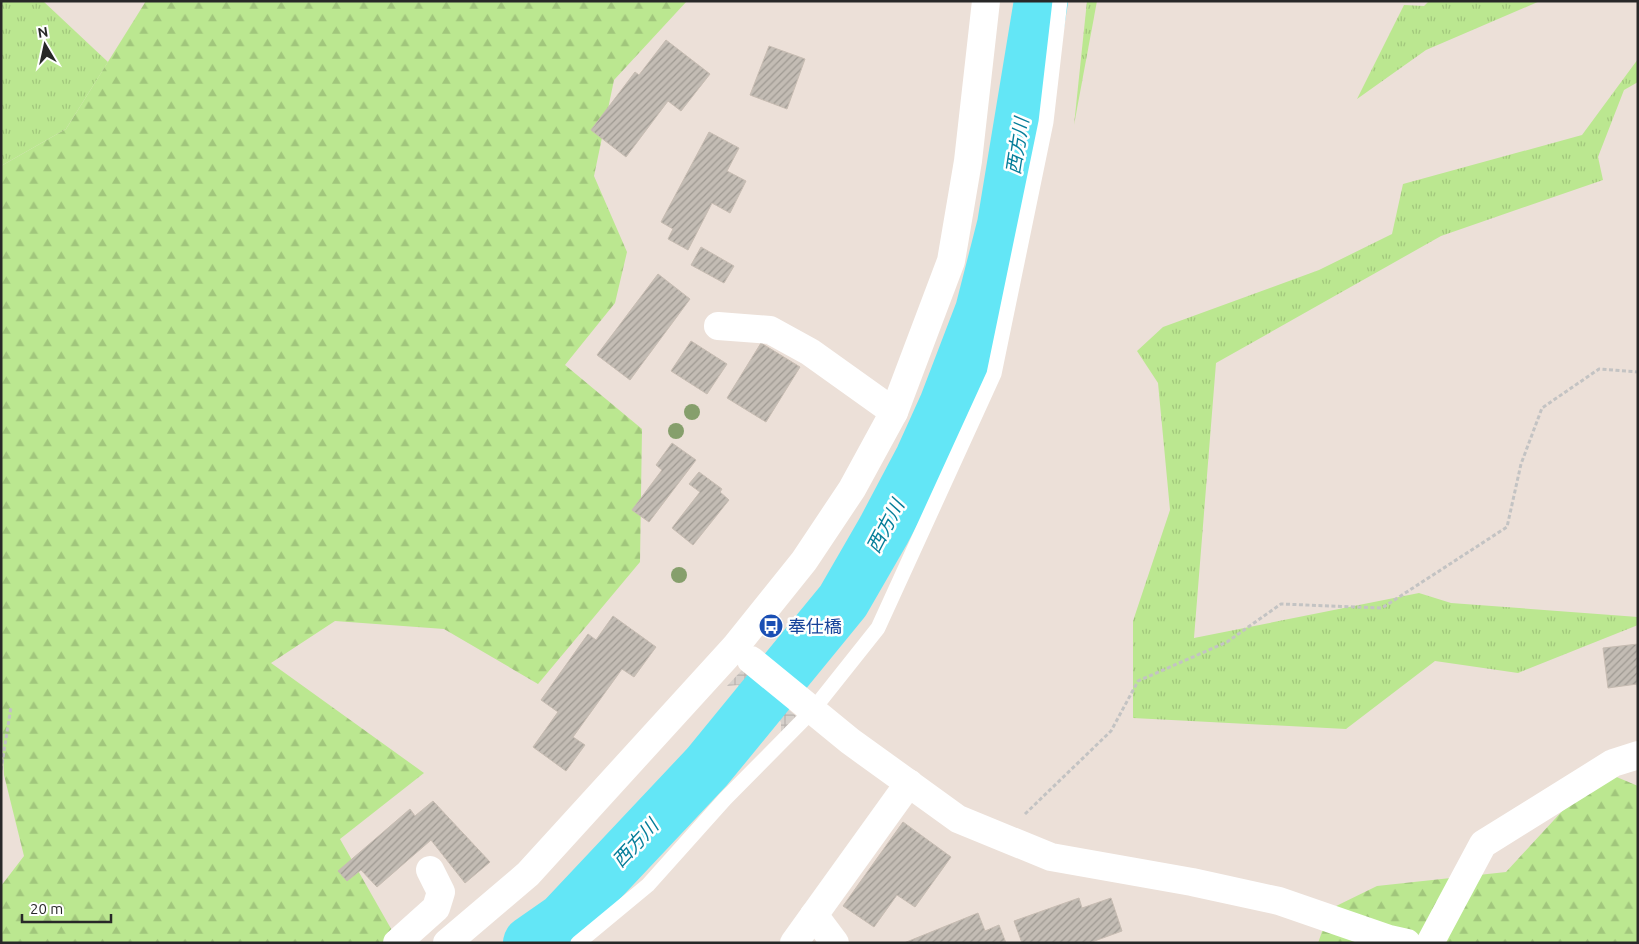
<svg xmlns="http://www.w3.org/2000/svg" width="1639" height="944" font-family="Ubuntu,'Noto Sans JP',sans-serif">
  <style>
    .grass { fill: url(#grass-tufts) }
    .forest { fill: url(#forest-firs) }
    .plaza { fill: url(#plaza-grid) }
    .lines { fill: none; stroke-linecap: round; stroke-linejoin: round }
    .river { stroke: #63e6f6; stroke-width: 54 }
    .building { fill: url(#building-hatch); stroke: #c7bcb2 }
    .path { stroke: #c3c3c3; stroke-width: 3; stroke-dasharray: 4 2.5; stroke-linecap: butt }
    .service { stroke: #fff; stroke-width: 15 }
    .minor { stroke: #fff; stroke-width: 28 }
    .tertiary { stroke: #fff; stroke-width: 28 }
    .tree { fill: #869f6c }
    .labels { text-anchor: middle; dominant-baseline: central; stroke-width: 5; stroke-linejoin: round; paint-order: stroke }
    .transit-label { font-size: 18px; fill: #164399; stroke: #fff; text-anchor: start }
    .water-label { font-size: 19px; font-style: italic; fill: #057d99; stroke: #fff }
  </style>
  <defs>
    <pattern id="grass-tufts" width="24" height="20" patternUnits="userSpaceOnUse" patternTransform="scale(1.25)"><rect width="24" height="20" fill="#bbe790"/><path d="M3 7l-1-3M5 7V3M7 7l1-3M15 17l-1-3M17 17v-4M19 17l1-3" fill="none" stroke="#a1c67c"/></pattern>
    <pattern id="forest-firs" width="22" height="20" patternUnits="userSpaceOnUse" patternTransform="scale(1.25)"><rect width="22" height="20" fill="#bbe790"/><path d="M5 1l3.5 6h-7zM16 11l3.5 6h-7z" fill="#a1c67c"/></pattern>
    <pattern id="plaza-grid" width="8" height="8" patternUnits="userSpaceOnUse" patternTransform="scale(1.25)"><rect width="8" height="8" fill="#d7d1cc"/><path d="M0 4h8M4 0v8" fill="none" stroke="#b9b3af"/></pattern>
    <pattern id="building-hatch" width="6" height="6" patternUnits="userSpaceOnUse" patternTransform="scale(1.25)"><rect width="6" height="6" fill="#c3bcb4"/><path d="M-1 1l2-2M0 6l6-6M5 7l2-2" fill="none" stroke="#9e9992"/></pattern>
  </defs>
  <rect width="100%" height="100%" fill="#ece0d8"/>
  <g class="grass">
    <polygon points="1,1 43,1 108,62 66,129 1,166"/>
    <polygon points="1087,1 1097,1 1074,125"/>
    <polygon points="1429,1 1540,1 1426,50 1357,99 1404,5 1424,6"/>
    <polygon points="1638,59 1638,82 1624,90 1598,157 1603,180 1441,236 1216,363 1194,638 1419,593 1451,603 1638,617 1638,625 1518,673 1435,661 1346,729 1133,718 1133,621 1170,510 1158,383 1137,351 1163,327 1319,270 1392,234 1403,184 1582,135"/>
  </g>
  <g class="forest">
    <polygon points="146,1 687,1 614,80 594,176 627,252 615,303 565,365 642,429 640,562 538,684 444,629 335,621 271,663 424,773 340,839 398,941 395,943 1,943 1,886 24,856 4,775 1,704 1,166 66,129"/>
    <polygon points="1600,770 1638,786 1638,943 1318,943 1330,909 1377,886 1506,872"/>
  </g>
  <polygon class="plaza" points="742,670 796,716 781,732 781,722 738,685 727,686"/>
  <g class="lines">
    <polyline class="river" points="530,943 563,920 707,767 843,601 884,530 922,458 946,405 982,311 1004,225 1041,1"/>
  </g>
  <g class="building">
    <polygon points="666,40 710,74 681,111 668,101 626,157 591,130 635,72 639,75"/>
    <polygon points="769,46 805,59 787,109 750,95"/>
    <polygon points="709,132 739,148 727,171 746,181 730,213 712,203 688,250 668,239 673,229 661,222"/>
    <polygon points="701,247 734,266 724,283 691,265"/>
    <polygon points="658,274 690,299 630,380 597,355"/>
    <polygon points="691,341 727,364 707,394 671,371"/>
    <polygon points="761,343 800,367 766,422 727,398"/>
    <polygon points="672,443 696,460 649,522 632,510 662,470 656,465"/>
    <polygon points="699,472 722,489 720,492 729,500 693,545 672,528 700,492 689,484"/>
    <polygon points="613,616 656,647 634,677 622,669 573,737 585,745 566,771 533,747 558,712 541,700 588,634 596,640"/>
    <polygon points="1638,644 1638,692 1637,684 1608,688 1603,648"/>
    <polygon points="433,801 490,862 465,883 431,840 377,887 361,870 347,881 338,871 410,809 415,816"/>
    <polygon points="903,822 951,857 915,907 897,895 874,927 843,906"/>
    <polygon points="1079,898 1082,908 1111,898 1122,931 1089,943 1022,943 1014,921"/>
    <polygon points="978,913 985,931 999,925 1006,943 904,943"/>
  </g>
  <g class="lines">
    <g class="path">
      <polyline points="1,770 11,707"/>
      <polyline points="1025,814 1111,731 1138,681 1227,642 1281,604 1382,608 1507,527 1521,464 1542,408 1599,369 1638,372"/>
    </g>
    <polyline class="service" points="578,943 648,885 725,799 812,711 878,628 994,374 1046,122 1060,1"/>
    <g class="minor">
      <polyline points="718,326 770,330 810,352 894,412"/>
      <polyline points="751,660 850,741 958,819 1051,857 1192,882 1279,901 1389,939 1407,943"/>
      <polyline points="814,915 835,943"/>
      <polyline points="397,943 436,908 441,892 430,870"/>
      <polyline points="794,943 909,783"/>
      <polyline points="1430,943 1483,844 1613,763 1638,755"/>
    </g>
    <polyline class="tertiary" points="447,943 528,874 735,647 804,561 852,489 894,412 951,261 968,161 986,1"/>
  </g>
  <g class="tree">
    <circle cx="692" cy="412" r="8"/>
    <circle cx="676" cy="431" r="8"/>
    <circle cx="679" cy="575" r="8"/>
  </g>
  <defs>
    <symbol id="bus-disc" viewBox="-11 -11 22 22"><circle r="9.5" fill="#1a4fb4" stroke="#fff"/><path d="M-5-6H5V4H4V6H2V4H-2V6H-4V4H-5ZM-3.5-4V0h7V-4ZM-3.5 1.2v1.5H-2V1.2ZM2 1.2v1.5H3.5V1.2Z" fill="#fff"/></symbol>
  </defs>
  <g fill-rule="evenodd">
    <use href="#bus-disc" x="757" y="612" width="28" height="28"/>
  </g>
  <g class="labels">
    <g class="transit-label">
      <text x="788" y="626">奉仕橋</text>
    </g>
    <g class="water-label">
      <text transform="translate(1017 146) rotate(-81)">西方川</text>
      <text transform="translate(885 526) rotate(-62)">西方川</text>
      <text transform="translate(635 843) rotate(-47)">西方川</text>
    </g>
  </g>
  <rect width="1639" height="944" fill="none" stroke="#282828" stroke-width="5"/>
  <g transform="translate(45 45) rotate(351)" stroke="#ffffff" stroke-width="4" paint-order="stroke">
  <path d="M0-4L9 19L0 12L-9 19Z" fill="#282828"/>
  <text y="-8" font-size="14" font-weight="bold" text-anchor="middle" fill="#282828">N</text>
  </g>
  <path d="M22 914v8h89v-8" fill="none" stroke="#282828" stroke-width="2.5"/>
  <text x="30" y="914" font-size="15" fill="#282828" stroke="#ffffff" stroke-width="4" paint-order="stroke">20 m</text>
</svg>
